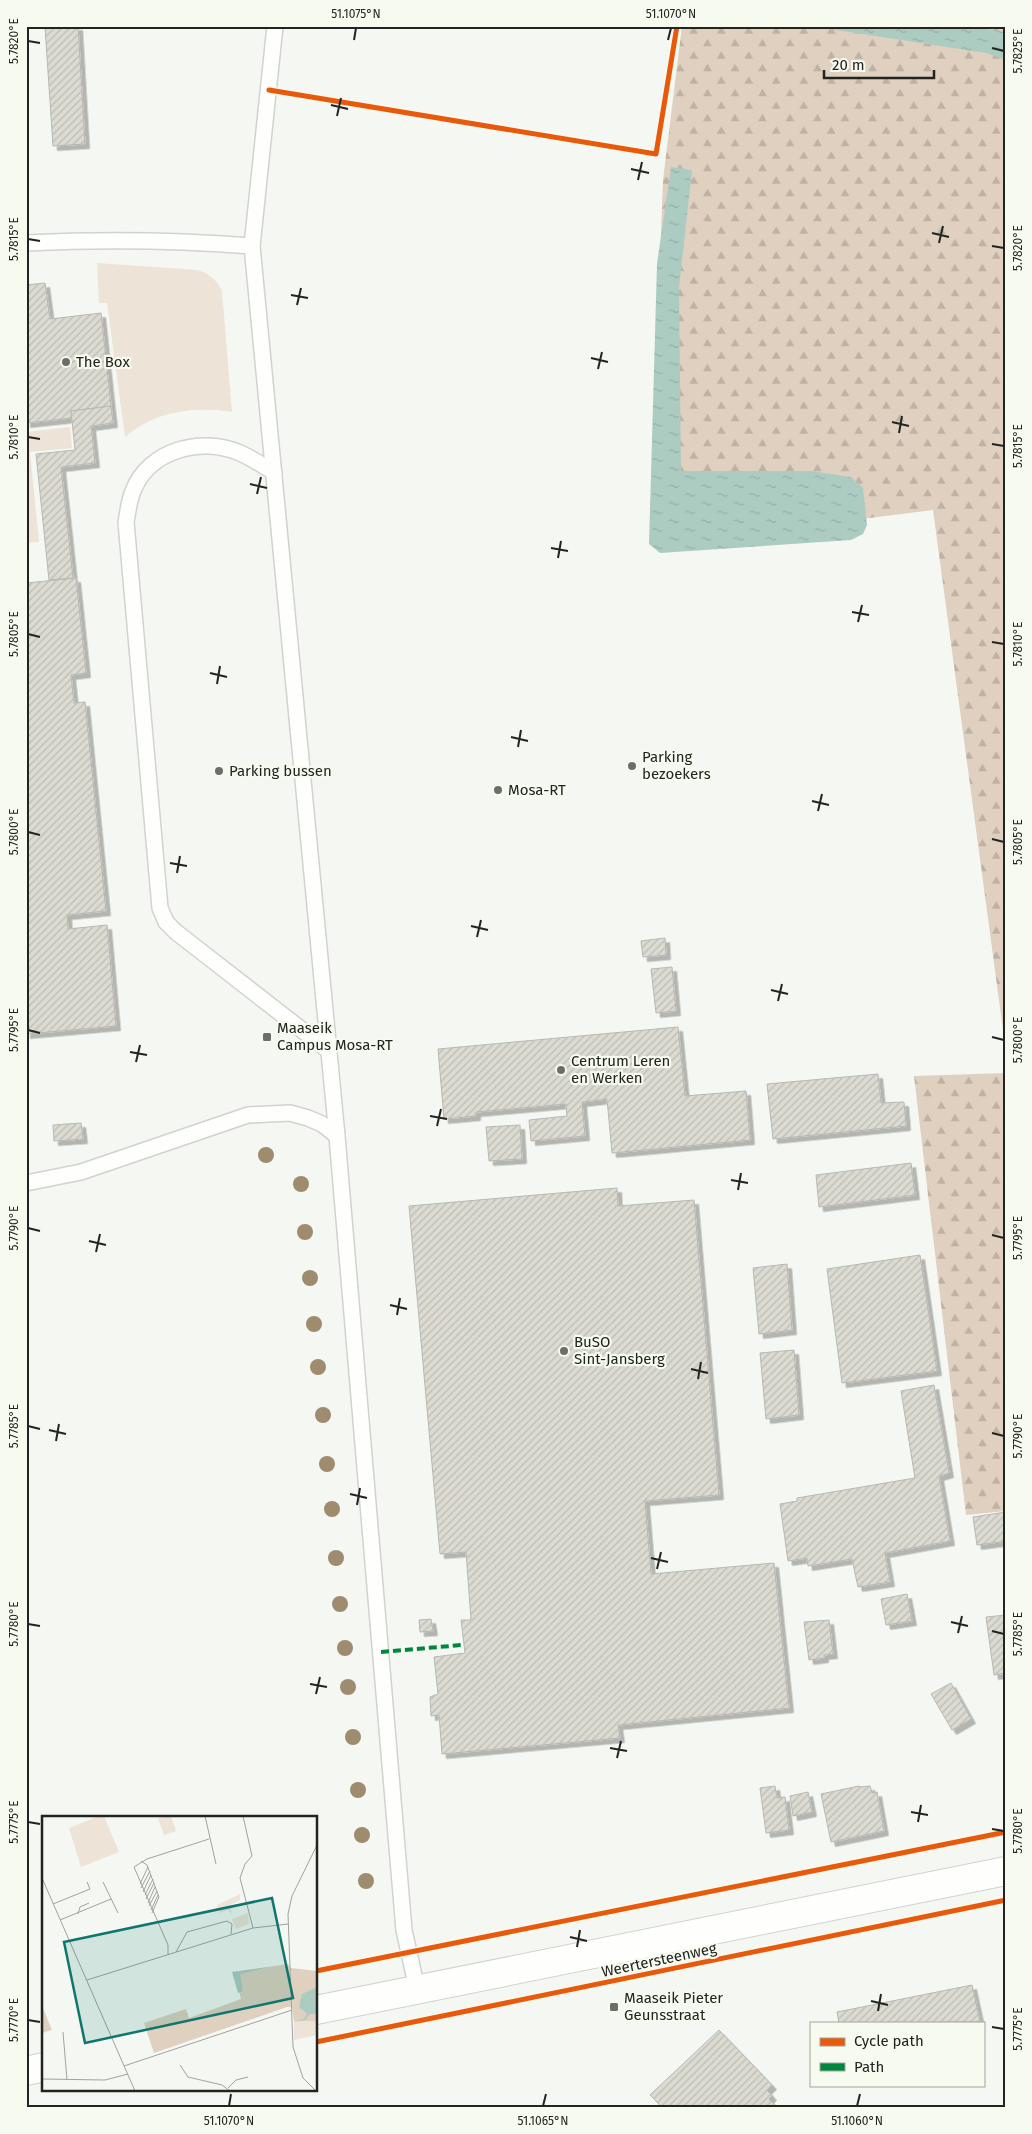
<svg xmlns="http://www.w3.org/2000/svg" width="1032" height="2134" font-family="'Fira Sans',sans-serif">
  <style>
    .grass { fill: #ede3d7 }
    .forest { fill: url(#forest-firs) }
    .water { fill: url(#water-ripples) }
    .building { fill: url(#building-hatch); stroke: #b7b8b4; filter: url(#shadow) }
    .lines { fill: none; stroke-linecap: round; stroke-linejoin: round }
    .service-casing { stroke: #d1d3cf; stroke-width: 18 }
    .secondary-casing { stroke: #d1d3cf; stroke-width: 30 }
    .service { stroke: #fefefd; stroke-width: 15 }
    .secondary { stroke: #fefefd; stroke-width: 28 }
    .quiet { stroke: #00873e; stroke-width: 4; stroke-dasharray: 8 4; stroke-linecap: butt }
    .cycleway-casing { stroke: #f6faef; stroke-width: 8 }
    .cycleway { stroke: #e8590c; stroke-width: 5 }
    .tree { fill: #9f8b6d }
    .ticks { fill: none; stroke: #222420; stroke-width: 2 }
    .poi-dot { fill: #6c6e6a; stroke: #f6faef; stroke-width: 2 }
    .labels { text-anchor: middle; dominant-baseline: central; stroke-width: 4.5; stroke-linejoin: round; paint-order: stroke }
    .poi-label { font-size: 15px; fill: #222420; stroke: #f6faef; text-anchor: start }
    .street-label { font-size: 15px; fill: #222420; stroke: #f6faef }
    .inset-road { fill: none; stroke: #a1a39e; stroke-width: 1 }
    .view { fill: #0f766e; fill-opacity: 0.15; stroke: #0f766e; stroke-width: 2.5 }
    .inset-edge { fill: none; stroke: #222420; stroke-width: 2.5 }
    .neatline { fill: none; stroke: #222420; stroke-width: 2 }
    .ticks-label { font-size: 12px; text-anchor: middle; fill: #222420 }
  </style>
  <defs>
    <pattern id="forest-firs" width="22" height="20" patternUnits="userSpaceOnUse" patternTransform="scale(1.25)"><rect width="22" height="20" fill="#dfd0bf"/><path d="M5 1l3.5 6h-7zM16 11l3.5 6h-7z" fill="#bfb2a4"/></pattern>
    <pattern id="water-ripples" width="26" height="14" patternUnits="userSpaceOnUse" patternTransform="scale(1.25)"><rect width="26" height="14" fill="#acccc2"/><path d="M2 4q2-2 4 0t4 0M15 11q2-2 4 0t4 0" fill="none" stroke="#94afa6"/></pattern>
    <pattern id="building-hatch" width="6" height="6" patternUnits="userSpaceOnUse" patternTransform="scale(1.25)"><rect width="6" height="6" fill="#dcdbd2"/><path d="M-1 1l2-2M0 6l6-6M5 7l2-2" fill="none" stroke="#bcbcb4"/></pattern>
    <filter id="shadow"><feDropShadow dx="4.5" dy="4.5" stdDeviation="0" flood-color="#0004"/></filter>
  </defs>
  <rect width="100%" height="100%" fill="#f5f7f2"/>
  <g class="grass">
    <path d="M97 263 198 270C210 274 216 279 222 291L232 412C194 406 155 411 125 437L107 303H99Z"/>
    <polygon points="70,427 72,448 30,452 39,542 26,543 26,432"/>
  </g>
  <g class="forest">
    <polygon points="682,26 1006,26 1006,1052 933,510 790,528 692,517 650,522 663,180"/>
    <polygon points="1006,1073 1006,1511 966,1515 914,1076"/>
  </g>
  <g class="water">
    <polygon points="810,26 968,26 1006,32 1006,60 986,53"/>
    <polygon points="671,167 692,170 679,288 681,471 811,471 851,477 863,488 867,525 863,534 851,540 660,553 649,544 657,264"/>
  </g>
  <g class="building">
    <polygon points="78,26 85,144 53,146 45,27"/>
    <polygon points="45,283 50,319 101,313 111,406 71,411 72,418 26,423 26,285"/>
    <polygon points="111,406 113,423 91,426 95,463 61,467 73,578 49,580 36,454 75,450 71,411"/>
    <polygon points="76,578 86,673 71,675 74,703 85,702 106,911 67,915 68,929 107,925 116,1026 26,1034 26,583"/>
    <polygon points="665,938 666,955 643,957 641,941"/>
    <polygon points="672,967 676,1011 656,1013 651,969"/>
    <polygon points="678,1027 685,1096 746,1091 750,1140 612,1153 607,1099 582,1102 585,1136 531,1141 529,1120 567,1116 566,1104 476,1112 476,1116 444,1119 438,1049"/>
    <polygon points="878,1074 881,1103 904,1102 906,1126 773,1139 767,1084"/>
    <polygon points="81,1123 83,1139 54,1141 53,1125"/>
    <polygon points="520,1125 522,1159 489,1161 486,1127"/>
    <polygon points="911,1163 915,1195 819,1207 816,1175"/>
    <polygon points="617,1188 618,1206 694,1200 719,1495 645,1501 651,1574 774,1563 789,1708 618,1725 620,1738 442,1754 439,1715 431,1716 430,1697 438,1694 434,1657 465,1653 461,1620 471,1620 466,1552 440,1554 409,1206"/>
    <polygon points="920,1255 937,1371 842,1383 827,1269"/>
    <polygon points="787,1264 792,1330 759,1334 753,1268"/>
    <polygon points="794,1350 799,1415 766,1419 760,1353"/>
    <polygon points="934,1385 949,1473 939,1476 950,1541 885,1553 890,1582 858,1587 852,1559 808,1566 807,1558 788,1561 780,1504 797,1501 797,1498 915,1478 901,1391"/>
    <polygon points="1006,1512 1006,1541 977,1545 973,1517"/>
    <polygon points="907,1594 912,1621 886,1625 881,1599"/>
    <polygon points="1006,1615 1006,1673 994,1675 986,1617"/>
    <polygon points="431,1619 433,1631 420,1632 419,1620"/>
    <polygon points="829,1620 833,1654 824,1655 824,1658 809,1660 804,1622"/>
    <polygon points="951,1683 971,1719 952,1730 931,1694"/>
    <polygon points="775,1786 777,1798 785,1797 789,1830 766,1833 760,1788"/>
    <polygon points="859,1786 860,1787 870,1786 872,1793 877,1792 884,1831 831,1842 821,1794"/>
    <polygon points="808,1792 812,1812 793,1816 790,1796"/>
    <polygon points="972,1985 980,2022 839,2023 837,2012"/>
    <polygon points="719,2030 772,2085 767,2090 772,2096 769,2099 777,2108 663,2108 650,2095"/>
  </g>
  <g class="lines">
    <defs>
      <g id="service">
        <polyline points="275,26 252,246 337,1136 404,1930 417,1989"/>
        <path d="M26 243C102 239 176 240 252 246"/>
        <path d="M274 472C263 466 252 458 240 453 201 436 149 450 133 491 129 500 128 512 126 522L160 908 166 922 176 932 329 1051"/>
        <polyline points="26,1183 81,1172 248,1115 290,1113 308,1118 322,1124 337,1136"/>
      </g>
      <g id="secondary">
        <polyline points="316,2010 1006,1871"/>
        <polyline points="26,2071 44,2067"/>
      </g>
    </defs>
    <use href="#service" class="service-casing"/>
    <use href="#secondary" class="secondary-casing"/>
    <use href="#service" class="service"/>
    <use href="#secondary" class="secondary"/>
    <polyline class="quiet" points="381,1652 462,1645"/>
    <defs>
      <g id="cycleway">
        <polyline points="269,90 656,154 677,26"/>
        <polyline points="316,1971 1006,1832"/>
        <polyline points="316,2042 1006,1900"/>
      </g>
    </defs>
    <use href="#cycleway" class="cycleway-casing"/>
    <use href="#cycleway" class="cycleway"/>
  </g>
  <g class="tree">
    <circle cx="266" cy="1155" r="8"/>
    <circle cx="301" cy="1184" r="8"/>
    <circle cx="305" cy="1232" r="8"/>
    <circle cx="310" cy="1278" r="8"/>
    <circle cx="314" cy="1324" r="8"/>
    <circle cx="318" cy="1367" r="8"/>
    <circle cx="323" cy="1415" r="8"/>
    <circle cx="327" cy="1464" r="8"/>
    <circle cx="332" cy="1509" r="8"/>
    <circle cx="336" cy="1558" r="8"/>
    <circle cx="340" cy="1604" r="8"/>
    <circle cx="345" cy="1648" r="8"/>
    <circle cx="348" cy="1687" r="8"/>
    <circle cx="353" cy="1737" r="8"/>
    <circle cx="358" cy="1790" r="8"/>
    <circle cx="362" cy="1835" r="8"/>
    <circle cx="366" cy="1881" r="8"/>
  </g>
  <path class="ticks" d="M354 40 356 28M668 40 671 28M28 41 40 43M992 48 1004 51M331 105 348 109M337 116 341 98M631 169 649 173M638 180 642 162M932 233 949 237M28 239 40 241M939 243 943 226M992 246 1004 248M291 295 308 298M297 305 301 288M591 358 608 362M598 369 602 352M892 422 909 426M899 433 902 416M28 437 40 439M992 444 1004 446M250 484 267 488M257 494 261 477M551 548 568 551M558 558 561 541M852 612 869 615M858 622 862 605M28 634 40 637M992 642 1004 644M210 673 227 677M217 684 220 666M511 737 528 741M518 747 521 730M812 801 829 805M818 811 822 794M28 832 40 835M992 839 1004 842M170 863 187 866M177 873 180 856M471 926 488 930M477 937 481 920M771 990 788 994M778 1001 782 984M28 1030 40 1033M992 1037 1004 1040M130 1052 147 1055M136 1062 140 1045M430 1116 447 1119M437 1126 441 1109M731 1180 748 1183M738 1190 741 1173M28 1228 40 1231M992 1235 1004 1238M89 1241 106 1245M96 1252 100 1234M390 1305 407 1309M397 1315 400 1298M691 1369 708 1373M698 1379 701 1362M28 1426 40 1429M49 1430 66 1434M992 1433 1004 1436M56 1441 59 1424M350 1494 367 1498M357 1505 360 1488M651 1558 668 1562M657 1569 661 1552M951 1622 968 1626M28 1624 40 1626M992 1631 1004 1634M958 1633 962 1616M310 1684 327 1687M316 1694 320 1677M610 1748 627 1751M617 1758 621 1741M911 1812 928 1815M28 1822 40 1824M918 1822 921 1805M992 1829 1004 1831M570 1937 587 1941M577 1947 580 1930M871 2001 888 2005M878 2011 881 1994M28 2020 40 2022M992 2027 1004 2029M229 2106 231 2094M543 2106 546 2094M857 2106 860 2094"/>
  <g class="poi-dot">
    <circle cx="66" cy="362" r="5"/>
    <circle cx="632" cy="766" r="5"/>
    <circle cx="219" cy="771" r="5"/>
    <circle cx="498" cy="790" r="5"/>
    <rect x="262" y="1032" width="10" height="10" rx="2.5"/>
    <circle cx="561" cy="1070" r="5"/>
    <circle cx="564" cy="1351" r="5"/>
    <rect x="609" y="2002" width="10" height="10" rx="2.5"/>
  </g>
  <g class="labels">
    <g class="poi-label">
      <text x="76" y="362">The Box</text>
      <text x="642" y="757">Parking<tspan x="642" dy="17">bezoekers</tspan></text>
      <text x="229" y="771">Parking bussen</text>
      <text x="508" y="790">Mosa-RT</text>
      <text x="277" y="1028">Maaseik<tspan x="277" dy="17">Campus Mosa-RT</tspan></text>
      <text x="571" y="1061">Centrum Leren<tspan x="571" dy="17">en Werken</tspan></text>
      <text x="574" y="1342">BuSO<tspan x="574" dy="17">Sint-Jansberg</tspan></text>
      <text x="624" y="1998">Maaseik Pieter<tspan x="624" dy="17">Geunsstraat</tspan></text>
    </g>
    <g class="street-label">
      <text transform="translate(659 1960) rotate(-12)">Weertersteenweg</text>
    </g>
  </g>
  <g transform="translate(42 1816)">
    <rect width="275" height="275" fill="#f5f7f2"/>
    <path d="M57 0H62L77 36 39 51 27 12ZM129 0 134 15 122 19 116 2ZM198 78V84L188 89 190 98 186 94 178 97 175 89ZM206 97 207 108 194 113 190 103ZM252 205H275V219L252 224Z" fill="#ede3d7"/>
    <path d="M246 148 249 152 275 155V205H252L250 191H245L112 237 102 207 144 193 147 202 199 183 192 156ZM0 190 10 214 0 217Z" fill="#dfd0bf"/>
    <path d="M227 151 198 158 201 175 196 177 190 156ZM275 171V198H268L263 204 252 206 262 203 265 198 257 191 260 178Z" fill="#acccc2"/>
    <path class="inset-road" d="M163 0 174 48M201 0 210 40 203 48 198 62 211 112M99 45 105 49 117 81 110 97M0 62 93 275M61 66 76 97M98 68 106 51M99 72 108 55M101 76 109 59M103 79 111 63M104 83 112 67M106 87 113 71M11 88 48 73 45 66M107 90 115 75M109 94 116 79M36 98 38 91 47 87M18 104 69 83M134 136 145 116 185 105 190 108 189 118M126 138V129L92 51 105 43 167 23M45 164 211 112 246 108M21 216 25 264M138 249 146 261 180 269 188 275M82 250 250 194M0 263 63 264 86 258M186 272 194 264 206 261M274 275 261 262 251 231 246 98 250 80 275 29"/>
    <path class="view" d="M230 82 251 182 43 227 22 126Z"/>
    <rect width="275" height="275" class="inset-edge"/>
  </g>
  <rect width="1032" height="2134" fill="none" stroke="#f6faef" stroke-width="55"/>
  <rect x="810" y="2022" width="175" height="65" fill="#f6faef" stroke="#a1a49c"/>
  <rect x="820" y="2038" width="25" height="8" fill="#e8590c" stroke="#a1a49c"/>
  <text x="854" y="2046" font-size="15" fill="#222420">Cycle path</text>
  <rect x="820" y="2063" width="25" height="8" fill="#00873e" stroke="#a1a49c"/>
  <text x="854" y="2072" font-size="15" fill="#222420">Path</text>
  <path d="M824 70v8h110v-8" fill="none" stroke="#222420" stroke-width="2.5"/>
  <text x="832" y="70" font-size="15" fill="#222420" stroke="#f6faef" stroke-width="4" paint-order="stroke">20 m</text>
  <rect x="28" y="28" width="976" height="2078" class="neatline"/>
  <g class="ticks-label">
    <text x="356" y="18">51.1075°N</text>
    <text x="671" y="18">51.1070°N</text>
    <text transform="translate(14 41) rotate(-90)" y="4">5.7820°E</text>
    <text transform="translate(1018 51) rotate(-90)" y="4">5.7825°E</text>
    <text transform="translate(14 239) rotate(-90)" y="4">5.7815°E</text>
    <text transform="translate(1018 248) rotate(-90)" y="4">5.7820°E</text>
    <text transform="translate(14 437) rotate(-90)" y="4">5.7810°E</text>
    <text transform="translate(1018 446) rotate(-90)" y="4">5.7815°E</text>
    <text transform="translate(14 634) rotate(-90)" y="4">5.7805°E</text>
    <text transform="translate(1018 644) rotate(-90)" y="4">5.7810°E</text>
    <text transform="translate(14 832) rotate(-90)" y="4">5.7800°E</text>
    <text transform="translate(1018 842) rotate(-90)" y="4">5.7805°E</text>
    <text transform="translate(14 1030) rotate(-90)" y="4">5.7795°E</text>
    <text transform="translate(1018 1040) rotate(-90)" y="4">5.7800°E</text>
    <text transform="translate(14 1228) rotate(-90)" y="4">5.7790°E</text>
    <text transform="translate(1018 1238) rotate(-90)" y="4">5.7795°E</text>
    <text transform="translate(14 1426) rotate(-90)" y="4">5.7785°E</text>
    <text transform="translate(1018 1436) rotate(-90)" y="4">5.7790°E</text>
    <text transform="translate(14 1624) rotate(-90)" y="4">5.7780°E</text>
    <text transform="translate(1018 1634) rotate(-90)" y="4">5.7785°E</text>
    <text transform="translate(14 1822) rotate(-90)" y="4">5.7775°E</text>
    <text transform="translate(1018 1831) rotate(-90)" y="4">5.7780°E</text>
    <text transform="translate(14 2020) rotate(-90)" y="4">5.7770°E</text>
    <text transform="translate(1018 2029) rotate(-90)" y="4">5.7775°E</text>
    <text x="229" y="2125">51.1070°N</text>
    <text x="543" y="2125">51.1065°N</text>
    <text x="857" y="2125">51.1060°N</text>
  </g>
</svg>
